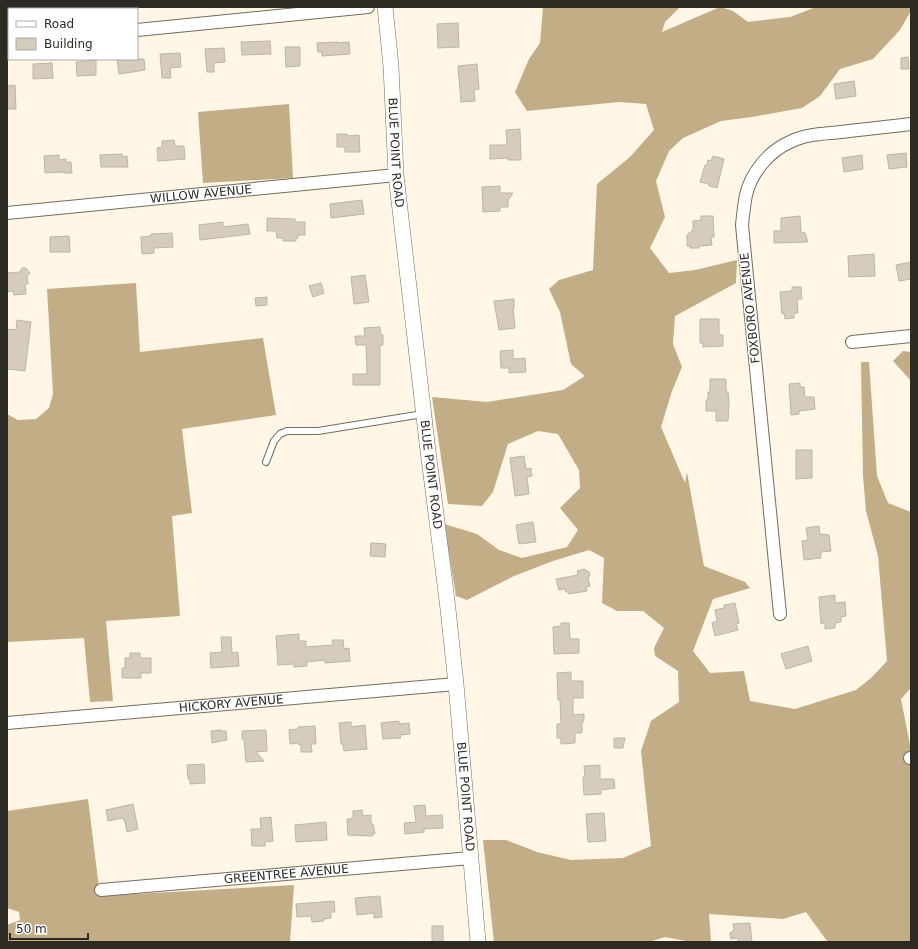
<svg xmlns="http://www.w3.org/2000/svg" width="918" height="949" font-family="'DejaVu Sans',sans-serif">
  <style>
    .forest { fill: #c3ad86 }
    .building { fill: #d5ccbd; stroke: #bcb4a5 }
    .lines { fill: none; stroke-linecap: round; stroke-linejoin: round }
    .service-casing { stroke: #746c5f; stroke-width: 8 }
    .minor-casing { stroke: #746c5f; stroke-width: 14 }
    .tertiary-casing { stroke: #746c5f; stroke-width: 16 }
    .service { stroke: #fff; stroke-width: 6 }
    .minor { stroke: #fff; stroke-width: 12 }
    .tertiary { stroke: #fff; stroke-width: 15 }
    .labels { text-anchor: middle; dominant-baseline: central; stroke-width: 3; stroke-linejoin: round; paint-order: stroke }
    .street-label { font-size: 12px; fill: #2d2a24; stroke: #fff }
  </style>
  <rect width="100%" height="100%" fill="#fff6e6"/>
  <g class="forest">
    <polygon points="543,7 680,7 665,22 662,32 720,7 733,11 748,22 790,17 816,7 911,7 911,11 900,30 873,59 840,69 820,96 802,108 752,117 721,121 683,138 669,151 656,181 665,217 650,248 669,273 695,270 737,260 736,283 675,316 673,344 682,367 672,391 661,427 685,483 687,472 704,566 745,582 750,588 713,599 693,651 710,673 744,671 750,701 795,709 856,690 871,678 887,661 878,556 866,511 863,476 861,362 869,362 877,476 888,503 911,512 911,688 901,699 911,750 911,942 827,941 806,912 783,919 709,914 711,942 691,942 665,937 649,942 494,942 483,840 506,840 537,852 571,860 623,858 651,846 641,751 651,721 679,702 678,671 655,656 654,648 664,628 643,611 617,611 602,603 604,558 589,550 553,561 514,576 467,600 456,596 444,524 477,534 499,550 522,558 567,547 578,530 560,508 580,488 579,470 558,434 538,431 508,444 493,492 482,506 448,504 432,397 487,402 563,390 585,376 571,364 560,312 549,289 559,280 593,270 597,184 630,157 654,130 646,104 619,102 527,111 515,92 529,59 540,43"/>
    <polygon points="289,104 293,178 203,183 198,112"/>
    <polygon points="136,283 140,352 263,338 276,415 182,429 192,513 172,516 180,616 106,621 113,701 90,702 84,638 7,642 7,414 18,420 36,419 49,408 53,394 47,289"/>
    <polygon points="903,351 911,352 911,381 893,361"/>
    <polygon points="88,799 100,896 294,885 290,942 7,942 7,925 20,920 19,912 7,908 7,811"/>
  </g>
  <g class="building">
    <polygon points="458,23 459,47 438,48 437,24"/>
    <polygon points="270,41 271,54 242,55 241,42"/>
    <polygon points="338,42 338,43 349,42 350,54 322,56 322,52 318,52 317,43"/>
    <polygon points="285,47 300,47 300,66 286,67"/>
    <polygon points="224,48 225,62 214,63 214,72 207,72 205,49"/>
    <polygon points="180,53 181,67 170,68 171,78 162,78 160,54"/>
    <polygon points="908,57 909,69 901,69 901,58"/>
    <polygon points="117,59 144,59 145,70 119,74"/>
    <polygon points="96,60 96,75 77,76 76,62"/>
    <polygon points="52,63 53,78 33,79 33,64"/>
    <polygon points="477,64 479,89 474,90 475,101 461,102 458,66"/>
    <polygon points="854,81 856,96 836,99 834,84"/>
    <polygon points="15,85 16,109 7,109 7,86"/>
    <polygon points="520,129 521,160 508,160 508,158 490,159 490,145 507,145 506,130"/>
    <polygon points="337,134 347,134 347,136 359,135 360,152 345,152 345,147 337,147"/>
    <polygon points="174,140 175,146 184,146 185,159 158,161 157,148 162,147 162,141"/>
    <polygon points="906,153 907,167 889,169 887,155"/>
    <polygon points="122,154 122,157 127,156 128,167 101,167 100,155"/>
    <polygon points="59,155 59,160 66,159 66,162 71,162 72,173 64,173 64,172 45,173 44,156"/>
    <polygon points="862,155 863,169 844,172 842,158"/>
    <polygon points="713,156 724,159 717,188 709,186 709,184 700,182 705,165 707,165 708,160 711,161"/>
    <polygon points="500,186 500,193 513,193 508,200 508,207 500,207 500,211 483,212 482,187"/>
    <polygon points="362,200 364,214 331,218 330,204"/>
    <polygon points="701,216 713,216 714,237 711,237 712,245 699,246 699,248 690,248 690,246 687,246 687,235 693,230 693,221 701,220"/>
    <polygon points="800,216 801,232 805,233 808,242 774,243 774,231 781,231 781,218"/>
    <polygon points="267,218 295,219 295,222 305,222 305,235 298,235 298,238 296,238 296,241 283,241 283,238 277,238 276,231 267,231"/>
    <polygon points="223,222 223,227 248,224 250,234 200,240 199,225"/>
    <polygon points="172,233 173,247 154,248 154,253 142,254 141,237 151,236 151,234"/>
    <polygon points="69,236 70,252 50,252 50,237"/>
    <polygon points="874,254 875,276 849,277 848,256"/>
    <polygon points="911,262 911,279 899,281 896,265"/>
    <polygon points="22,268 26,268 30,273 27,276 28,284 25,284 26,294 14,295 13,291 7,292 7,273 20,272"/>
    <polygon points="365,275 369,302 354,304 351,277"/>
    <polygon points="321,283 324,293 313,297 309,286"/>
    <polygon points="792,287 801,287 802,299 797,299 798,313 794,313 794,318 785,319 784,313 782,314 780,292 792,291"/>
    <polygon points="267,297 267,305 256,306 255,298"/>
    <polygon points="514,299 514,308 513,308 515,328 499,330 494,301"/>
    <polygon points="700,319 719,319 719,335 723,335 723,346 703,347 703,343 700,343"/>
    <polygon points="17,320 31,322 25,371 7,369 7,329 16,330"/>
    <polygon points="380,327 381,335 383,335 383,345 380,345 380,385 353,385 353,374 367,374 366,345 356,345 355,336 365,336 364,328"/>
    <polygon points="513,350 513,359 525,358 526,372 509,373 509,368 501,368 500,351"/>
    <polygon points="710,379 726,379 726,392 728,392 729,401 728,421 716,421 716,411 706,411 706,400 708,399 708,392 710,392"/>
    <polygon points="800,383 800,387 804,387 805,397 814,397 815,409 799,411 799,414 791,415 789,384"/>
    <polygon points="796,450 812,450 812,478 796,479"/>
    <polygon points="524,456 526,469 531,468 532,476 527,477 529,494 515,496 510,458"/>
    <polygon points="533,522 536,542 519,544 516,525"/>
    <polygon points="819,526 820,534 829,535 831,551 821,552 821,558 804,560 802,541 808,540 806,528"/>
    <polygon points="371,543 386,544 385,557 370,556"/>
    <polygon points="584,569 589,572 590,575 588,578 590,586 586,587 587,591 569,594 568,592 566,592 565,589 559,590 556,579 578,575 577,571"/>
    <polygon points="835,595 835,603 845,602 846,616 841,617 841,622 835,623 835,628 825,629 825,623 821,624 819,597"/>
    <polygon points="735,603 739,623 736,624 738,630 715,636 712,623 717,621 715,610 724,608 724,605"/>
    <polygon points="561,623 569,623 570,639 579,639 579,653 554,654 553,627 561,626"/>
    <polygon points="299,634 299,641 306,641 306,647 333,645 332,640 343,640 344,649 349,648 350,661 325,663 325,660 307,662 307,666 294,667 294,664 278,665 276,636"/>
    <polygon points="221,637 231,637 232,653 238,652 239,666 211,668 210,653 222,652"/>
    <polygon points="808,646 812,661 786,669 781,654"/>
    <polygon points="130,653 140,653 140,658 151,658 151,673 141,673 141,678 122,678 122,668 125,668 125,658 130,658"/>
    <polygon points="571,672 571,681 583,681 583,698 573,698 573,715 584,714 584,719 582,724 582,733 575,733 575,743 561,744 561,738 557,738 557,724 560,724 561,722 560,700 558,700 557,673"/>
    <polygon points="399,721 399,724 409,723 410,734 400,735 401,738 383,739 381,723"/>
    <polygon points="351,722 351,727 365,725 367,749 344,751 343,744 341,744 339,723"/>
    <polygon points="315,726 316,744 311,744 312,752 301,752 301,745 299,745 298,743 290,744 289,730 298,729 298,727"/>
    <polygon points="221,730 221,731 226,731 227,740 212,743 211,731"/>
    <polygon points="266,730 267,751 256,752 264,761 246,762 244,739 242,739 242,731"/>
    <polygon points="614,738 625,738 623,748 614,748"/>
    <polygon points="204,764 205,783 190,784 190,779 188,779 187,765"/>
    <polygon points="600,765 600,779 614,779 615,788 601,790 601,794 584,795 583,777 585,777 584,766"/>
    <polygon points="133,804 138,829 127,832 125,821 124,821 123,818 108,821 106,810"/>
    <polygon points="425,805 426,816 442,815 443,828 424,829 424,832 405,834 404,823 416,822 414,806"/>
    <polygon points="362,810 363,816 371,815 371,824 373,824 375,833 372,836 348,835 347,819 351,819 351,818 353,818 353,811"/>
    <polygon points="604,813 606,841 588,842 586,814"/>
    <polygon points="271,817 273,841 265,842 265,846 252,846 251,829 261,829 260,818"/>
    <polygon points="326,822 327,840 296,842 295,825"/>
    <polygon points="380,896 382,917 374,918 374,913 357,915 355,898"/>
    <polygon points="334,901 335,912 331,912 331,918 324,919 324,921 312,922 311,916 297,917 296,904"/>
    <polygon points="750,923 752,942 738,942 738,938 731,939 730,933 734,930 733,924"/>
    <rect x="432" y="926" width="11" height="16"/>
  </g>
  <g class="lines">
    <defs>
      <polyline id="service" points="266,462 274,441 280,434 287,431 318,431 423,414"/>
      <g id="minor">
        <polyline points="137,30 368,7"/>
        <polyline points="7,42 9,42"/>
        <path id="s1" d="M7 213 396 175"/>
        <polyline points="852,342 911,336"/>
        <path d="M780 614 742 225C743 215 744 205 746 195 751 173 769 151 790 142 805 134 824 134 841 132 864 129 888 127 911 124"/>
        <path id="s2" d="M7 723 456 684"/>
        <polyline points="910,758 911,758"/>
        <path id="s3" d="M101 890 471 858"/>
      </g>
      <g id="tertiary">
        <path id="s4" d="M385 7 391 66 396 175 428 451 447 600 456 684 478 942"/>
      </g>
    </defs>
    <use href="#service" class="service-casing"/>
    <use href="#minor" class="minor-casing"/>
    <use href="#tertiary" class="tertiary-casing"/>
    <use href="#service" class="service"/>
    <use href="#minor" class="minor"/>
    <use href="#tertiary" class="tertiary"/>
  </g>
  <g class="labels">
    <g class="street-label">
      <text stroke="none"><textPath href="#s4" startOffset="146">BLUE POINT ROAD</textPath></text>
      <text stroke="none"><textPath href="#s1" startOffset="195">WILLOW AVENUE</textPath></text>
      <text transform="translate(750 308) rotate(-96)">FOXBORO AVENUE</text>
      <text stroke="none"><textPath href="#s4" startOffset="470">BLUE POINT ROAD</textPath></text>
      <text stroke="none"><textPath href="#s2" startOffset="225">HICKORY AVENUE</textPath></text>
      <text stroke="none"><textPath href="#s4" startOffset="794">BLUE POINT ROAD</textPath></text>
      <text stroke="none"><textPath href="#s3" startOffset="186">GREENTREE AVENUE</textPath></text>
    </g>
  </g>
  <rect width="918" height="949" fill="none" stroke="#2d2a24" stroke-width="16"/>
  <rect x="8" y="8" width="130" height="52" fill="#ffffff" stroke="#abaaa7"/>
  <rect x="16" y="21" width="20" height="6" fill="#ffffff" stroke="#abaaa7"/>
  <text x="44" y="28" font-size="12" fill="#2d2a24">Road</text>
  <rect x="16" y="38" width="20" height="12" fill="#d5ccbd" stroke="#abaaa7"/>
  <text x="44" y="48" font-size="12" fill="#2d2a24">Building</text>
  <path d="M10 933v6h78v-6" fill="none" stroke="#2d2a24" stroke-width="2"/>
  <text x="16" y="933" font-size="12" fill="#2d2a24" stroke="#ffffff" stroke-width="3" paint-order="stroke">50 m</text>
</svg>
